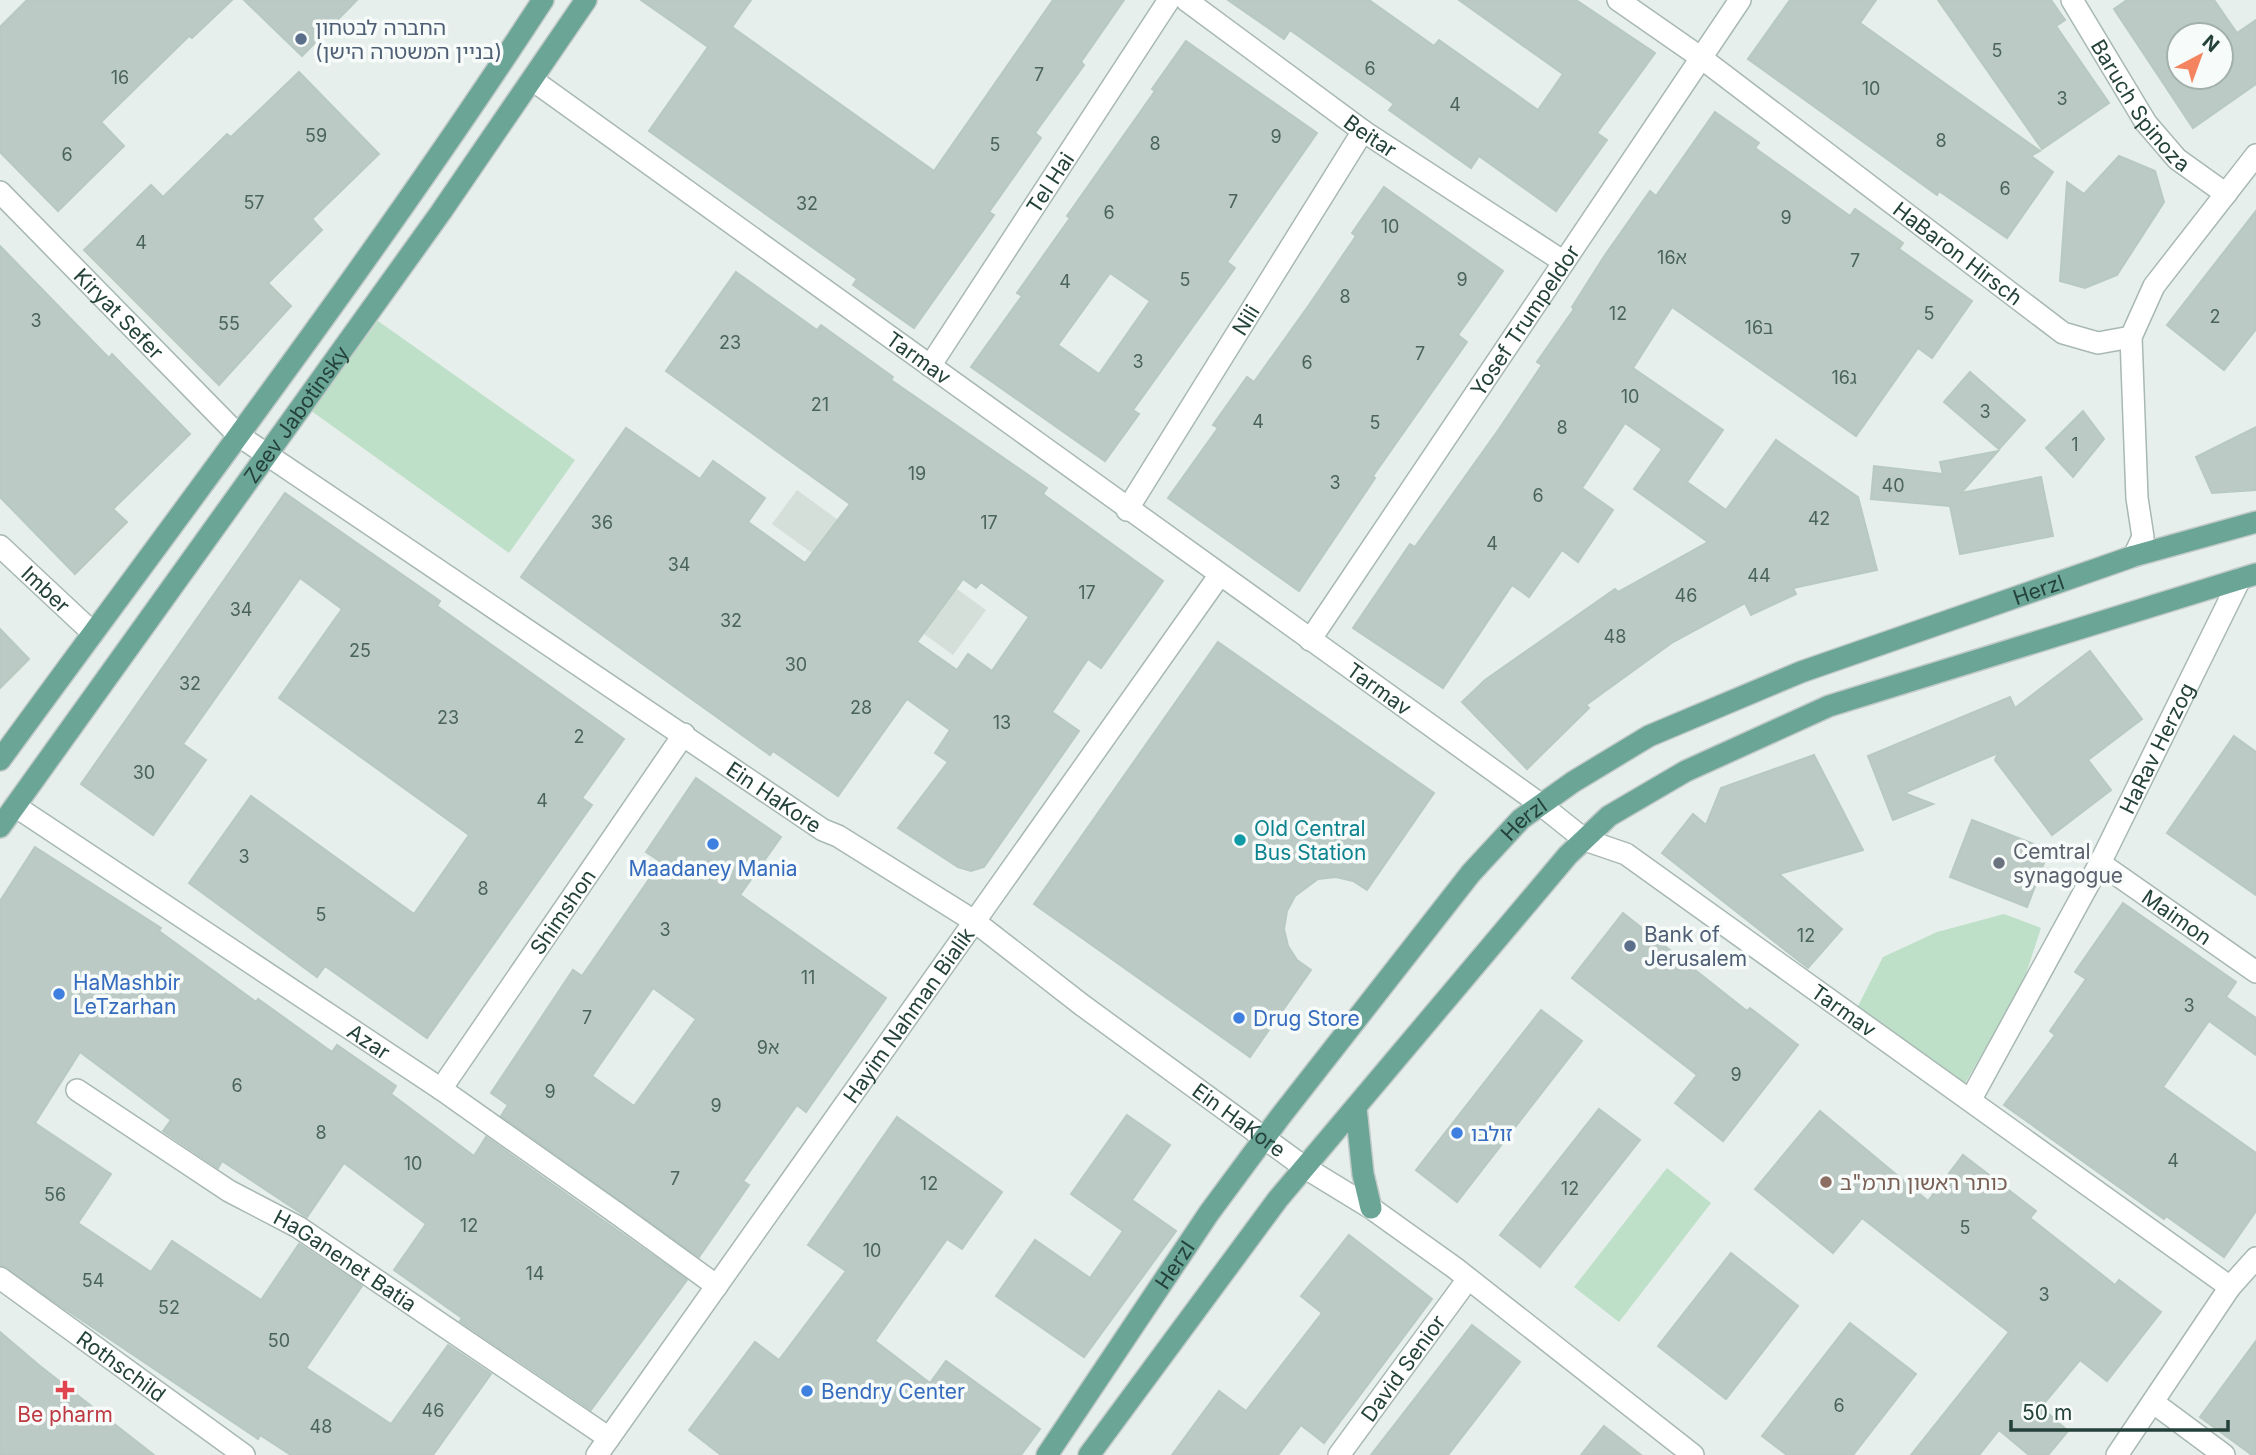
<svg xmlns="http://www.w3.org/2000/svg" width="2256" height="1455" font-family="Inter,'Noto Sans Hebrew',sans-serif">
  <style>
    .built { fill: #d4dfda }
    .green { fill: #bfe0c8 }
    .building { fill: #bbcac4; stroke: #b8c9c2; stroke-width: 2; fill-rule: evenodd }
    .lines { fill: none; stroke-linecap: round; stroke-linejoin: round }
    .pedestrian-casing { stroke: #a8b8b2; stroke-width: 24 }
    .minor-casing { stroke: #a8b8b2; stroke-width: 24 }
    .tertiary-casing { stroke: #a8b8b2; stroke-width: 24 }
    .primary-casing { stroke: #c2cac8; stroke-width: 24 }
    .pedestrian { stroke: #fff; stroke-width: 21 }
    .minor { stroke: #fff; stroke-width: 21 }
    .tertiary { stroke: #fff; stroke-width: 21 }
    .primary { stroke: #6aa596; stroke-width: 21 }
    .service-dot { fill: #5c6f8a; stroke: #f7fbf9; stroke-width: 2.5 }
    .culture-dot { fill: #0f9aa8; stroke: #f7fbf9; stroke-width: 2.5 }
    .shop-dot { fill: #3f7fe0; stroke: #f7fbf9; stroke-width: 2.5 }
    .worship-dot { fill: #6b7280; stroke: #f7fbf9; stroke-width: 2.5 }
    .education-dot { fill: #8d6e63; stroke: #f7fbf9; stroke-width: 2.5 }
    .health-dot { fill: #e0444e; stroke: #f7fbf9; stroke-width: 2.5 }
    .labels { text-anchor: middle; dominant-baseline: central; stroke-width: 7; stroke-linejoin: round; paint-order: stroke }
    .number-label { font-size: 18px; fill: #4a645c }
    .service-label { font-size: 21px; fill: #4e5e75; stroke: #f7fbf9; text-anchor: start }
    .street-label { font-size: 21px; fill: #24423a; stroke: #f7fbf9 }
    .culture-label { font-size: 21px; fill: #0d838f; stroke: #f7fbf9; text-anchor: start }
    .worship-label { font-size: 21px; fill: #5b616d; stroke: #f7fbf9; text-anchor: start }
    .shop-label { font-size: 21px; fill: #366cbe; stroke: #f7fbf9; text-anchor: start }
    .education-label { font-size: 21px; fill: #785e54; stroke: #f7fbf9; text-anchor: start }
    .health-label { font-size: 21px; fill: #be3a42; stroke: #f7fbf9 }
  </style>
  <rect width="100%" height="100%" fill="#e6efeb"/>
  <polygon class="built" points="797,490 845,525 852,513 986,610 953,655 772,524"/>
  <g class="green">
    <polygon points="378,321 575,460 509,553 310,410"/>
    <polygon points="2004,914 2041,928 2022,986 1964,1085 1857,1008 1883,957 1937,932"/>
    <polygon points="1667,1168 1711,1203 1619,1322 1574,1287"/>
  </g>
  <g class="building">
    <polygon points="27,0 232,0 192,38 189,36 101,122 124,146 58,211 0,152 0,27"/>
    <polygon points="244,0 357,0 302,56"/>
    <polygon points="641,0 751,0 732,27 934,171 1053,0 1124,0 1081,62 1084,65 1035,133 1041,138 989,212 994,215 914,328 853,285 857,279 649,131 708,47"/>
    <polygon points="1228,0 1369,0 1434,46 1439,40 1538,110 1563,74 1459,0 1576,0 1655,53 1597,133 1607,140 1556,211 1479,156 1471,168 1389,110 1394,104 1290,30 1284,39"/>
    <polygon points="1790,0 1876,0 1860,23 2040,151 2031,156 2053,172 2007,238 1939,191 1937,195 1748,59"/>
    <polygon points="1938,0 2051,0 2065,20 2056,26 2109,103 2042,149"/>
    <path d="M2127 0H2214L2237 33 2256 20V84L2193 128 2114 9ZM2179 35H2221V77H2179Z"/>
    <path d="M1186 41 1317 133 1227 262 1235 268 1133 410 1139 414 1105 461 971 367 1022 296 1017 293 1070 218 1067 216 1155 91 1152 89ZM1110 273 1150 301 1099 374 1058 345Z"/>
    <polygon points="299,72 379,154 312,219 322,230 268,283 291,306 219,385 84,250 151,185 163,197 227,134 231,137"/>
    <polygon points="1715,112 1759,143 1755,148 1850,216 1855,209 1903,243 1899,249 1972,301 1932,358 1918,348 1856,436 1672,307 1633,368 1723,430 1687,482 1726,510 1776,440 1858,497 1877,570 1793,588 1796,594 1751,615 1745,603 1673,642 1586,705 1589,708 1527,769 1462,702 1485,680 1615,589 1618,592 1708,542 1634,489 1662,449 1625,423 1582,488 1613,510 1578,562 1562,550 1529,597 1512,585 1443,688 1353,628 1410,544 1415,547 1499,429 1542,365 1537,362 1574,309 1572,307 1603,258 1650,191 1656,196"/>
    <polygon points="2119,156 2155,171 2164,202 2117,275 2085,288 2060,281 2067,182 2084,194"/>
    <polygon points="1384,187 1503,271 1458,335 1467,342 1373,476 1375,478 1299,591 1168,498 1218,428 1213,425 1247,377 1254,382 1309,305 1356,236 1352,233"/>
    <polygon points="2256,211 2256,329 2224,370 2167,325"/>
    <polygon points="0,246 109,358 112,354 190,434 113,509 127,522 75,574 0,497"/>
    <path d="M736 272 817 330 821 325 893 377 891 380 1047 488 1043 494 1163 581 1101 668 1088 659 1052 712 1079 731 984 867 971 871 958 867 898 828 948 762 935 753 950 730 907 699 838 796 773 751 770 755 521 577 626 428 700 479 713 461 765 498 748 522 805 563 850 504 666 371ZM963 579 976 588 981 582 1029 617 992 671 968 654 957 670 917 642Z"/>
    <polygon points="1970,372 2025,420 1999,449 1944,402"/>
    <polygon points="2083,411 2104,439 2073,477 2046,448"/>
    <polygon points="2256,427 2256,490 2212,493 2196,457"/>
    <polygon points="1998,451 1961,493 2041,477 2053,536 1960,554 1950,506 1871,499 1874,466 1943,474 1940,462"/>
    <polygon points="285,493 440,601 437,606 624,739 582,798 592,805 427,1038 325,966 317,977 189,883 251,796 414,914 469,835 279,698 342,609 300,578 183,744 206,760 153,835 81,784"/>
    <polygon points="0,629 29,659 0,688"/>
    <polygon points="1218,642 1434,793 1367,890 1353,881 1336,877 1318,879 1295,896 1287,911 1284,929 1288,946 1297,960 1311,970 1250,1057 1034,904"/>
    <polygon points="2090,651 2142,719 2088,760 2111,790 2052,835 1995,760 1998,753 1904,793 1933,804 1893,820 1868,756 2010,697 2015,708"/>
    <polygon points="2234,736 2256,752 2256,895 2167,833"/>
    <polygon points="1814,755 1863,850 1779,874 1842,929 1808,968 1662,853 1693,814 1706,825 1721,788"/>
    <path d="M696 778 781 837 740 895 886 998 806 1112 797 1105 743 1181 749 1185 699 1257 501 1116 508 1105 491 1093 573 970 582 976 661 862 646 852ZM653 988 696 1019 634 1106 592 1076Z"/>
    <polygon points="1972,820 2049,850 2027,907 1950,877"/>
    <polygon points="35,847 161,928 159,931 256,1002 258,999 332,1052 337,1045 396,1086 391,1094 474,1156 486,1137 687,1280 591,1410 460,1321 462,1318 394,1270 426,1224 344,1163 307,1217 222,1161 218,1168 163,1131 171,1120 80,1052 35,1123 111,1174 78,1223 151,1272 172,1241 261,1300 299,1244 362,1286 306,1368 391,1424 448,1345 491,1374 433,1455 291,1455 260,1435 258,1439 0,1265 0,901"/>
    <polygon points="2123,903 2236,982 2226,997 2256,1018 2256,1055 2209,1021 2163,1087 2256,1153 2256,1211 2224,1257 2166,1216 2164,1219 2004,1105 2055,1035 2050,1031 2086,979 2075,972"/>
    <polygon points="1623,913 1747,1011 1750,1008 1798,1045 1723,1141 1675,1103 1697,1075 1572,978"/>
    <polygon points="1541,1010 1582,1041 1457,1202 1416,1170"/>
    <polygon points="1599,1109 1640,1140 1540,1267 1500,1235"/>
    <polygon points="1820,1111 1928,1201 1963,1155 2036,1211 2030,1218 2115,1285 2119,1280 2161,1312 2107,1381 2080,1360 2041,1407 2068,1431 2048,1455 2029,1455 1999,1430 1979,1455 1911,1455 2009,1332 1862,1218 1833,1253 1755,1189"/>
    <polygon points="1127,1115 1170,1145 1132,1200 1176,1231 1084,1357 996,1296 1035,1240 1090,1278 1123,1231 1071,1194"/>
    <polygon points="897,1117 1002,1192 962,1249 947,1239 875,1341 930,1383 946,1361 1040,1429 1021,1455 721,1455 689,1430 755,1342 779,1360 846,1271 808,1245"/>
    <polygon points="1349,1235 1432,1299 1324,1443 1301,1425 1278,1455 1172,1455 1219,1391 1246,1411 1322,1313 1301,1296"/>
    <polygon points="1731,1253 1798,1306 1726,1399 1658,1346"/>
    <polygon points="1850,1323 1916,1374 1853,1455 1787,1455 1762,1436"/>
    <polygon points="1472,1325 1520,1362 1448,1455 1371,1455"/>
    <polygon points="0,1332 40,1366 154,1455 0,1455"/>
    <polygon points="2256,1341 2256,1455 2252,1455 2200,1417"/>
    <polygon points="1604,1426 1641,1455 1581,1455"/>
  </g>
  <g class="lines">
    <defs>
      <polyline id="pedestrian" points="615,1212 717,1286"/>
      <g id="minor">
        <path id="s1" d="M1186 0 1363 131 1564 262"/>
        <path id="s2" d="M1618 0 1700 57 2063 333 2098 343 2131 337"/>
        <path id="s3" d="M2072 0 2146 123 2177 159 2226 194"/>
        <path id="s4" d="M534 81 1540 804 1585 840 1626 854 2230 1287"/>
        <path id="s5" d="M0 192 238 435 823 830 838 836 974 921 1082 1005 1304 1167 1371 1208 1455 1268 1693 1455"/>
        <path id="s6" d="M930 366 1169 0"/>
        <path id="s7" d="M1127 510 1363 131"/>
        <path id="s8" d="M0 546 93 633"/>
        <polyline points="2134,556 2143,537 2137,498 2131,337 2154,286 2256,155"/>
        <path id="s9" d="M1310 640 1740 0"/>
        <path id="s10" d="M15 806 441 1089 615 1212"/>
        <path id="s11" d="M2100 863 2256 972"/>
        <path id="s12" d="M441 1089 684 734"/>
        <path id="s13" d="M77 1090 229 1191 298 1227 609 1438"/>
        <path id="s14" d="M1971 1099 2100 863 2240 579"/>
        <polyline points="2154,1403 2224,1455"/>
        <path id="s15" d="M597 1455 1219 576"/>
        <path id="s16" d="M1339 1455 1468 1279"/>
        <polyline points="2117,1455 2230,1287 2256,1258"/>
      </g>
      <g id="tertiary">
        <path id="s17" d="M0 1278 244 1455"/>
      </g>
      <g id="primary">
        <path d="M0 760C183 509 373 261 543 0"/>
        <path id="s18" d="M0 827 441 212 586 0"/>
        <polyline points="1356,1108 1363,1174 1371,1208"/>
        <path id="s19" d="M1047 1455 1209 1213 1280 1117 1471 873 1521 819 1573 782 1649 736 1801 672 2134 556 2256 522"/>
        <polyline points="1089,1455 1278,1199 1568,855 1609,816 1686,771 1829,706 2256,574"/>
      </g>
    </defs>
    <use href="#pedestrian" class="pedestrian-casing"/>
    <use href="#minor" class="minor-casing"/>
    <use href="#tertiary" class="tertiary-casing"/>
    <use href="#primary" class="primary-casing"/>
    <use href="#pedestrian" class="pedestrian"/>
    <use href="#minor" class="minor"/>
    <use href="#tertiary" class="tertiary"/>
    <use href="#primary" class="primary"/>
  </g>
  <g class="service-dot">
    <circle cx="301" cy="39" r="7"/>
    <circle cx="1630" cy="946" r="7"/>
  </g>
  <circle class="culture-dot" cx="1240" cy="840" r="7"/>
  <g class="shop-dot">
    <circle cx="713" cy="844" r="7"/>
    <circle cx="59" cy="994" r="7"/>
    <circle cx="1239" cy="1018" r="7"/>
    <circle cx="1457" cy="1133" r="7"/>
    <circle cx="807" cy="1391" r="7"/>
  </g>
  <circle class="worship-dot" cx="1999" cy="863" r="7"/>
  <circle class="education-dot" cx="1826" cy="1182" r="7"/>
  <path class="health-dot" d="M61.5 1379.5h7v7h7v7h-7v7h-7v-7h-7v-7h7z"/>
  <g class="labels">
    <g class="number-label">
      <text x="1997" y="50">5</text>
      <text x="1370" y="68">6</text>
      <text x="1039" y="74">7</text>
      <text x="120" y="77">16</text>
      <text x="1871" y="88">10</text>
      <text x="2062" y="98">3</text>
      <text x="1455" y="104">4</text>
      <text x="316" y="135">59</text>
      <text x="1276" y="136">9</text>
      <text x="1941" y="140">8</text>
      <text x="1155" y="143">8</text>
      <text x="995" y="144">5</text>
      <text x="67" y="154">6</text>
      <text x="2005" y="188">6</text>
      <text x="1233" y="201">7</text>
      <text x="254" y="202">57</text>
      <text x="807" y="203">32</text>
      <text x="1109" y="212">6</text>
      <text x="1786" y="217">9</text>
      <text x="1390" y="226">10</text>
      <text x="141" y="242">4</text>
      <text x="1672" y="257">16א</text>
      <text x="1855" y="260">7</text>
      <text x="1185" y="279">5</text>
      <text x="1462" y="279">9</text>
      <text x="1065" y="281">4</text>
      <text x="1345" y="296">8</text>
      <text x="1618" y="313">12</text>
      <text x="1929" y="313">5</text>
      <text x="2215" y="316">2</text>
      <text x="36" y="320">3</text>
      <text x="229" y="323">55</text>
      <text x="1759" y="327">16ב</text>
      <text x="730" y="342">23</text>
      <text x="1420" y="353">7</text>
      <text x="1138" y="361">3</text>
      <text x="1307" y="362">6</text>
      <text x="1844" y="377">16ג</text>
      <text x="1630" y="396">10</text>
      <text x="820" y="404">21</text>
      <text x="1985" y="411">3</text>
      <text x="1258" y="421">4</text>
      <text x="1375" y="422">5</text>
      <text x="1562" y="427">8</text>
      <text x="2075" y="444">1</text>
      <text x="917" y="473">19</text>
      <text x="1335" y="482">3</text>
      <text x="1893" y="485">40</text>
      <text x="1538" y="495">6</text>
      <text x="1819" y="518">42</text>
      <text x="602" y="522">36</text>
      <text x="989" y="522">17</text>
      <text x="1492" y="543">4</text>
      <text x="679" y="564">34</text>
      <text x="1759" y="575">44</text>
      <text x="1087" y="592">17</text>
      <text x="1686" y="595">46</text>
      <text x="241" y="609">34</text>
      <text x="731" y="620">32</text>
      <text x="1615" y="636">48</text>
      <text x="360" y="650">25</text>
      <text x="796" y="664">30</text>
      <text x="190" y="683">32</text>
      <text x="861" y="707">28</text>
      <text x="448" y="717">23</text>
      <text x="1002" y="722">13</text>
      <text x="579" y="736">2</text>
      <text x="144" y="772">30</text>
      <text x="542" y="800">4</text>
      <text x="244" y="856">3</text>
      <text x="483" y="888">8</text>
      <text x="321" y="914">5</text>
      <text x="665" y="929">3</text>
      <text x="1806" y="935">12</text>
      <text x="808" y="977">11</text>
      <text x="2189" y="1005">3</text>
      <text x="587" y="1017">7</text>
      <text x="768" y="1047">9א</text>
      <text x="1736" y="1074">9</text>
      <text x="237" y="1085">6</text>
      <text x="550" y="1091">9</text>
      <text x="716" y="1105">9</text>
      <text x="321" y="1132">8</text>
      <text x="2173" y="1160">4</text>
      <text x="413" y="1163">10</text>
      <text x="675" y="1178">7</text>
      <text x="929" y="1183">12</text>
      <text x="1570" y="1188">12</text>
      <text x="55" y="1194">56</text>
      <text x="469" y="1225">12</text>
      <text x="1965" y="1227">5</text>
      <text x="872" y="1250">10</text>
      <text x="535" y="1273">14</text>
      <text x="93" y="1280">54</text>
      <text x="2044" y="1294">3</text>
      <text x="169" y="1307">52</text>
      <text x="279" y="1340">50</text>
      <text x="1839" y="1405">6</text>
      <text x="433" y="1410">46</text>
      <text x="321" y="1426">48</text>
    </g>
    <g class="service-label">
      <text x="315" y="27">החברה לבטחון<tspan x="315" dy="24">(בניין המשטרה הישן)</tspan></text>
      <text x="1644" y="934">Bank of<tspan x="1644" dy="24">Jerusalem</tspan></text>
    </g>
    <g class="street-label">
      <text stroke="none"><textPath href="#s3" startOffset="126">Baruch Spinoza</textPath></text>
      <text stroke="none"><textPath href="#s1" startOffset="229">Beitar</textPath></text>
      <text stroke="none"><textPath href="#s6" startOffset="219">Tel Hai</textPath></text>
      <text stroke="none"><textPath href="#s2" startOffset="424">HaBaron Hirsch</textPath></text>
      <text stroke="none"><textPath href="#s5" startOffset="170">Kiryat Sefer</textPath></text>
      <text stroke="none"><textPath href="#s7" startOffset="224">Nili</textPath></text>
      <text stroke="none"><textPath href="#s9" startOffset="385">Yosef Trumpeldor</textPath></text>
      <text stroke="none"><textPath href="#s4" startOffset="474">Tarmav</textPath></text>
      <text stroke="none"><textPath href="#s18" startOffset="508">Zeev Jabotinsky</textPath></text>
      <text stroke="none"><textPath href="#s8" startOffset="63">Imber</textPath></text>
      <text stroke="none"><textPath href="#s19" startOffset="1363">Herzl</textPath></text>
      <text stroke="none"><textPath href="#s4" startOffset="1041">Tarmav</textPath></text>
      <text stroke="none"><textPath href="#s14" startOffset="397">HaRav Herzog</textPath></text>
      <text stroke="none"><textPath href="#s5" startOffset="987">Ein HaKore</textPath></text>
      <text stroke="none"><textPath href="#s19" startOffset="796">Herzl</textPath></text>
      <text stroke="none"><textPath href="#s12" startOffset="215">Shimshon</textPath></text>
      <text stroke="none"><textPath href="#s11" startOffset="94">Maimon</textPath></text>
      <text stroke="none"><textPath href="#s4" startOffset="1608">Tarmav</textPath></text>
      <text stroke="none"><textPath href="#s15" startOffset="539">Hayim Nahman Bialik</textPath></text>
      <text stroke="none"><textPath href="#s10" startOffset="425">Azar</textPath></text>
      <text stroke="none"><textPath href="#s5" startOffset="1554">Ein HaKore</textPath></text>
      <text stroke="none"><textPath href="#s13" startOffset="318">HaGanenet Batia</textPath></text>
      <text stroke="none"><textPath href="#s19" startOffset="229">Herzl</textPath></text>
      <text stroke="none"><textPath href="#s17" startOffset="150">Rothschild</textPath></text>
      <text stroke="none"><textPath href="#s16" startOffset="108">David Senior</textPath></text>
    </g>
    <g class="culture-label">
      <text x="1254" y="828">Old Central<tspan x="1254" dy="24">Bus Station</tspan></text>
    </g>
    <g class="worship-label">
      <text x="2013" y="851">Cemtral<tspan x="2013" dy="24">synagogue</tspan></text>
    </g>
    <g class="shop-label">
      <text x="713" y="868" text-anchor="middle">Maadaney Mania</text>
      <text x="73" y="982">HaMashbir<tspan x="73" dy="24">LeTzarhan</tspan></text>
      <text x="1253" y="1018">Drug Store</text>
      <text x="1471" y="1133">זולבו</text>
      <text x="821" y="1391">Bendry Center</text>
    </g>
    <g class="education-label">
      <text x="1840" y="1182">כותר ראשון תרמ"ב</text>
    </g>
    <g class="health-label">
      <text x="65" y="1414">Be pharm</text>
    </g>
  </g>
  <g transform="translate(2200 56) rotate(41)"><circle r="33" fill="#f7fbf9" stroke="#a3b1ad" stroke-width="2"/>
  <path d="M0-5L12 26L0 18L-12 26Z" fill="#f4845f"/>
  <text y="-10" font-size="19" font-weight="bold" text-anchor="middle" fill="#24423a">N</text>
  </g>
  <path d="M2011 1420v10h217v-10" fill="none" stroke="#24423a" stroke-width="3.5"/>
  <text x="2022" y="1420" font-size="21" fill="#24423a" stroke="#f7fbf9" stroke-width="5" paint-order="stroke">50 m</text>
</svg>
